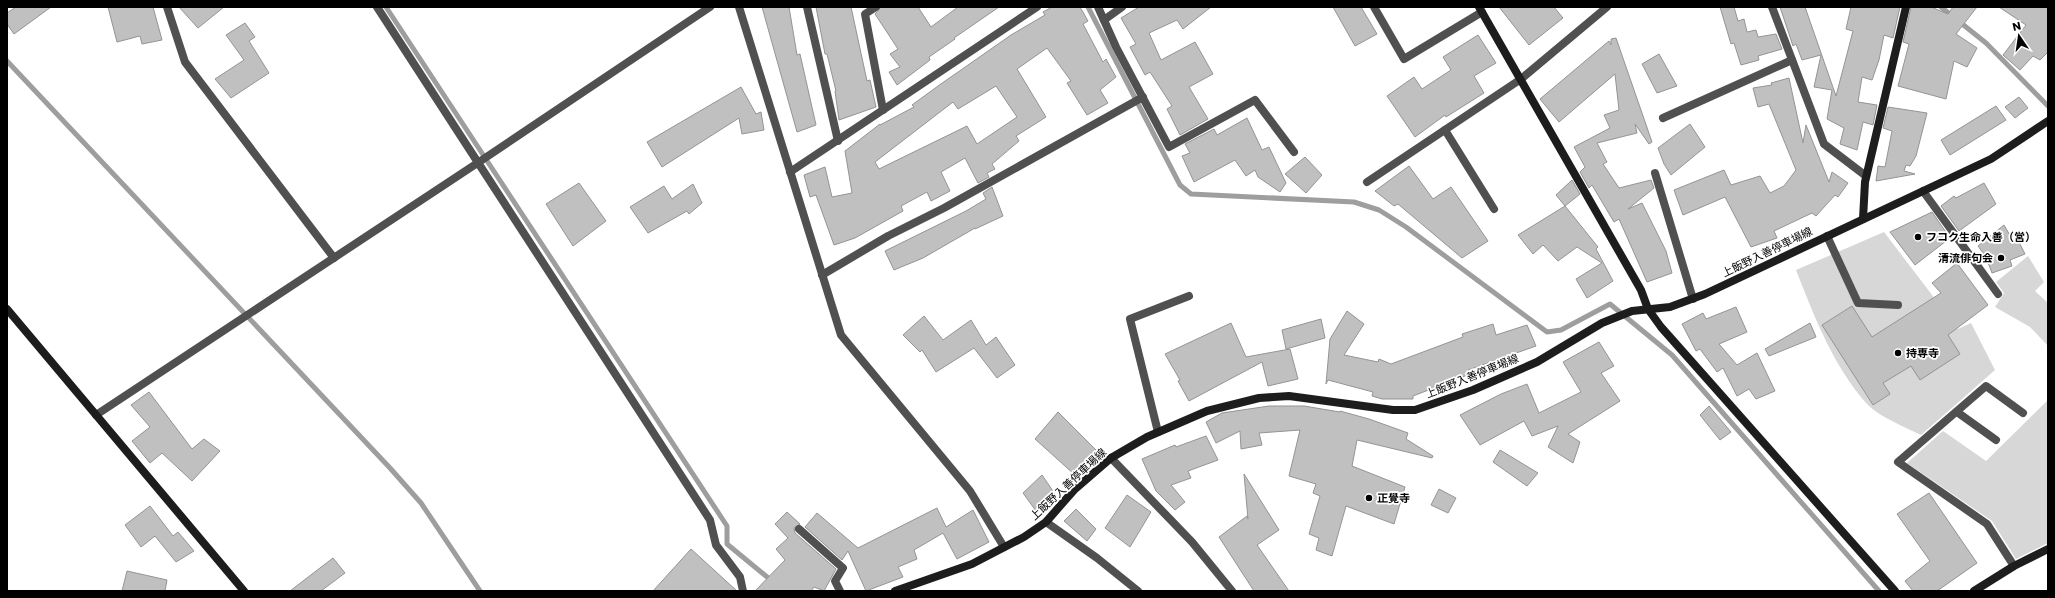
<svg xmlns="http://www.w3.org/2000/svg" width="2055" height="598" font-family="Poppins,'Noto Sans JP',sans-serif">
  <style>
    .green { fill: #d7d7d7 }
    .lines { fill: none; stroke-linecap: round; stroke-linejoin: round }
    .stream { stroke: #9e9e9e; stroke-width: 5 }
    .building { fill: #c0c0c0; stroke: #949494; fill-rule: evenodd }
    .lane { stroke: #505050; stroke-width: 8 }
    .street { stroke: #505050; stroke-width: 8 }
    .secondary { stroke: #1d1d1d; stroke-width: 8 }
    .poi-dot { fill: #000; stroke: #fff; stroke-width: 1.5 }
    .labels { text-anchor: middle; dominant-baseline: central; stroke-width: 3.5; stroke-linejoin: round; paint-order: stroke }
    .poi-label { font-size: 11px; font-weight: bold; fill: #000; stroke: #fff; text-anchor: start }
    .street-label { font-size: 11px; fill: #000; stroke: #fff }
  </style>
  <rect width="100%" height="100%" fill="#fff"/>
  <g class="green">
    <path d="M1884 232 1958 329 1971 323 1995 370 1921 435C1905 427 1880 417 1868 405 1834 368 1814 316 1796 270Z"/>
    <polygon points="2028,256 2044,282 2035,291 2048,303 2048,346 2030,327 1995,307 2004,293 1996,282"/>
    <polygon points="2048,400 2048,543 2016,559 1992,521 1907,463 1943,431 1986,461"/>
  </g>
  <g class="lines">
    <g class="stream">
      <polyline points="386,7 727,526 727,544 772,581"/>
      <polyline points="1088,7 1180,185 1191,194 1354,202 1379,210 1406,227 1547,332 1561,330 1610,304 1672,355 1879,591"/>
      <polyline points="1941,7 1986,43 2048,106"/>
      <polyline points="7,61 390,468 421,503 480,591"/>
    </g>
  </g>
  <g class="building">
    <polygon points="16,7 51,7 14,34 7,24 7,13"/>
    <polygon points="108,7 153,7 162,40 142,44 140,36 117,42"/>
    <polygon points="179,7 224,7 198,28"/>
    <polygon points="762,7 789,7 797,55 800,54 816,125 797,132"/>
    <polygon points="816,7 851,7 867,81 870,80 876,107 839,120 835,91 836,91 827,54 825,54"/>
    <polygon points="881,7 918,7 931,27 958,7 999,7 954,38 955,39 929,57 930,60 897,85 889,72 900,67 890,54 898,49 875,14"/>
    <path d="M1052 7H1080L1088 21 1083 24 1103 62 1106 59 1116 77 1100 90 1108 103 1087 115 1067 83 1071 81 1047 48 1017 69 1046 117 1016 136 1019 141 992 164 995 169 987 173 989 177 978 183 965 158 941 172 950 191 931 201 927 192 901 206 903 211 855 238 834 245 816 195 810 197 804 175 825 167 832 197 852 193 845 151 880 124V125L914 107 912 105 938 86 1011 35 1045 15 1043 12ZM996 86 1017 117 977 144 967 126 879 169 875 162 953 102 958 109Z"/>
    <polygon points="1139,7 1211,7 1183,29 1177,20 1149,33 1161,60 1195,42 1213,74 1189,87 1208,119 1180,135 1167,109 1172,106 1150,72 1145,75 1130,47 1136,44 1121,18"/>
    <polygon points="1333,7 1361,7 1377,34 1355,46"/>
    <polygon points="1499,7 1554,7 1563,18 1529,45"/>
    <polygon points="1720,7 1734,7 1738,21 1744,19 1747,32 1756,30 1758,37 1776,34 1782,49 1758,56 1759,60 1741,65 1734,43 1731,44"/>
    <polygon points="1780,7 1805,7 1836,96 1853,31 1846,29 1851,7 1900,7 1893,38 1884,35 1879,60 1872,80 1862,77 1858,102 1877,105 1873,125 1863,122 1857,150 1840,144 1844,128 1827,119 1832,90 1814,87 1821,55 1802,60 1796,44 1793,46"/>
    <polygon points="1911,7 1931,7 1948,14 1953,7 1977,7 1956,34 1977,48 1967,67 1954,61 1946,99 1898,86 1909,44 1903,42"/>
    <polygon points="1999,7 2048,7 2048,52 2040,60 2033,56 2020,70 2003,55 2026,25"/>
    <polygon points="245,23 255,37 249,41 269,73 231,98 215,79 244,60 226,35"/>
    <polygon points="1478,35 1496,63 1474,76 1484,93 1446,117 1445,115 1415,137 1387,96 1414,77 1422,89 1451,70 1443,57"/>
    <polygon points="1616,38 1652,142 1649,144 1635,124 1637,133 1597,143 1607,162 1603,164 1619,188 1651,180 1654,188 1628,209 1642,203 1666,251 1672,273 1647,282 1619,219 1614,222 1592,185 1589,188 1580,172 1585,167 1574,147 1610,128 1604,115 1619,110 1615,74 1559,122 1540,99 1609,41 1611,45 1611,39"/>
    <polygon points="1659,54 1677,86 1657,93 1642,64"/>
    <polygon points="1789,78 1803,143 1806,125 1829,182 1832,172 1848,183 1838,197 1835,195 1816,216 1812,213 1774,231 1777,238 1751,247 1725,197 1683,215 1674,190 1724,170 1731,185 1760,176 1770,193 1784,186 1796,170 1769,104 1758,107 1753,88 1772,85 1771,83"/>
    <polygon points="741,87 756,114 761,112 764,130 742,134 739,118 662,167 647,142"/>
    <polygon points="2019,97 2028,108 2015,118 2005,107"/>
    <polygon points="1996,106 2006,120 1950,155 1941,140"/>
    <polygon points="1888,107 1927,113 1916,156 1910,166 1906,165 1904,171 1915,174 1876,181 1878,166 1885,167 1892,131 1883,128"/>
    <polygon points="1247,118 1262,150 1269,147 1286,183 1280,192 1258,177 1255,170 1246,176 1235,160 1194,182 1182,156 1190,153 1185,144 1214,129 1217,135"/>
    <polygon points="1690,124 1705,147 1671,175 1664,164 1658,148"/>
    <polygon points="1305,157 1322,175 1306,193 1285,174"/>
    <polygon points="1409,166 1433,199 1451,187 1488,241 1462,258 1398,204 1394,206 1375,191"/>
    <polygon points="1572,180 1580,194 1565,206 1556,195"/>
    <polygon points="579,183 606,221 573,246 546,204"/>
    <polygon points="1984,183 1996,204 1959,231 1941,206 1954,196 1956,198"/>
    <polygon points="693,184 702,203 689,214 687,211 648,233 630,207 664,186 672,199"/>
    <polygon points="992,187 1003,216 975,229 975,228 923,258 894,270 885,251 966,211 986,199 983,193"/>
    <polygon points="1565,206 1598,247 1596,249 1613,281 1587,298 1576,279 1602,263 1577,247 1558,261 1543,245 1533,254 1518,235"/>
    <polygon points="1932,212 1950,238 1915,265 1890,232"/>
    <polygon points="2004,225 2015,244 2019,242 2025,254 2010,260 2012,266 1992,273 1986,257 1978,246"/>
    <polygon points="1957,263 1988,305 1948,335 1960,354 1920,380 1911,366 1883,383 1890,394 1873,405 1822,325 1852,306 1872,337 1941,293 1932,283"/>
    <polygon points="1736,307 1747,332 1719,344 1737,365 1757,353 1775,391 1756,399 1749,389 1737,396 1723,368 1717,372 1700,349 1696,351 1682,324 1703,313 1706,319"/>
    <polygon points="1347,311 1364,324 1344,355 1378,362 1379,359 1391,364 1463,337 1462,334 1493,324 1496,335 1527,325 1536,346 1468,370 1470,374 1413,396 1413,399 1382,399 1372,396 1373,392 1328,380 1326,384 1330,339"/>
    <polygon points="924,316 943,340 971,320 986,345 996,337 1015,365 997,378 974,348 936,372 922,350 920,352 903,335"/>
    <polygon points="1321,319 1325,338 1286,349 1282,330"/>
    <polygon points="1231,323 1246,357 1290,349 1298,379 1268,386 1262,362 1189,401 1178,381 1180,380 1165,354"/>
    <polygon points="1810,323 1816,337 1769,356 1765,349"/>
    <polygon points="1599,342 1614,366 1601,373 1620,401 1568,434 1580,442 1573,463 1548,447 1558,426 1532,436 1524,421 1480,445 1460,415 1501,394 1527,384 1539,413 1581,392 1563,362"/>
    <polygon points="149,392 192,449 204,439 220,451 192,481 162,453 150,463 132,441 150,427 131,405"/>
    <polygon points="1269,406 1304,406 1340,412 1340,411 1369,419 1408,433 1406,439 1433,456 1432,458 1357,440 1352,466 1405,487 1394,524 1346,506 1332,556 1316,550 1319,538 1309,534 1320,496 1313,493 1316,484 1289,476 1300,430 1259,433 1262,445 1241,449 1240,431 1216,443 1206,422 1222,413"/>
    <polygon points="1709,406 1731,432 1720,440 1700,415"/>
    <polygon points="1058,412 1098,452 1075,475 1035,439"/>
    <polygon points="1206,436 1218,460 1188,471 1191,478 1171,485 1185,502 1175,510 1156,491 1142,459 1175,445 1176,447"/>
    <polygon points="1500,450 1538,473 1527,486 1493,462"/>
    <polygon points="1244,474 1279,530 1257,545 1289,591 1254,591 1219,537 1247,516 1248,519"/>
    <polygon points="1042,475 1057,497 1036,511 1023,493"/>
    <polygon points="1439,489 1456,498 1448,513 1431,505"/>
    <polygon points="1929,493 1977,563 1937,591 1913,591 1905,581 1930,561 1897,514"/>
    <polygon points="1127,495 1151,512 1130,547 1105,528"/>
    <polygon points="150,506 173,536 178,532 194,551 176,562 155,536 141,547 125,525"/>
    <polygon points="937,508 946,527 973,510 989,542 957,559 943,533 914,550 917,559 898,567 903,577 866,591 848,551 842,560 805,527 817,513 858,548"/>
    <polygon points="1076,509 1096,529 1087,541 1064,521"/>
    <polygon points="787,512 800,524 794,528 795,533 836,569 824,591 814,587 811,591 755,591 785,560 776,549 788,538 775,524"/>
    <polygon points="691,549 737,591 653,591"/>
    <polygon points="333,558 345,573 321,591 290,591"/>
    <polygon points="127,571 167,580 165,591 122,591"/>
  </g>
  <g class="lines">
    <g class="lane">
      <polyline points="1374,7 1404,59 1482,12"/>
      <polyline points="1521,79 1607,7"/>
      <polyline points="1445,130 1494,209"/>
      <polyline points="1827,236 1858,303 1898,305"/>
      <polyline points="1957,412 1996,440"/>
      <polyline points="1158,432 1130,319 1189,296"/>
      <polyline points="799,529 843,568 835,581 840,591"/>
      <polyline points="2014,566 1987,524 1898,462 1986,386 2023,413"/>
    </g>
    <g class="street">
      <polyline points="167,7 185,62 334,258"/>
      <polyline points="377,7 710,520 716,545 740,577 743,591"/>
      <polyline points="739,7 841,335 970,491 1004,547"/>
      <polyline points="807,7 838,141"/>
      <polyline points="876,7 865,14 883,110"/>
      <polyline points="1098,7 1116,47 1169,147 1255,100 1294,152"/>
      <polyline points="1772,7 1824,144 1866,176"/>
      <polyline points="1104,20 1122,7"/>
      <polyline points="1663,118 1792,60"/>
      <polyline points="790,172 1037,7"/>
      <polyline points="1655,173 1693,299"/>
      <polyline points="1367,182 1521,79"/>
      <polyline points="1923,191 1998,294"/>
      <polyline points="822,275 888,236 944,208 1143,97"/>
      <polyline points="96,415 479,162 710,7"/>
      <polyline points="1111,458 1192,542 1232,591"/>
      <polyline points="1046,522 1097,558 1138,591"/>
    </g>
    <g class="secondary">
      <polyline points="1479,7 1641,290 1648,309 1661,327 1895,591"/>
      <polyline points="1863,219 1865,182 1906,7"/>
      <polyline points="7,309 244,591"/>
      <polyline points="895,591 972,564 1024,537 1046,522 1074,490 1111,458 1147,437 1207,411 1259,398 1289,396 1393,410 1415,410 1473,390 1537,362 1602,323 1632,311 1670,307 1705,294 1991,159 2048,121"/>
      <polyline points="1974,591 2014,566 2048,549"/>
    </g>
  </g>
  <g class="poi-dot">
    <circle cx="1918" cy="237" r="4"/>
    <circle cx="2001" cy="258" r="4"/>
    <circle cx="1898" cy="353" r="4"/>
    <circle cx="1369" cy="498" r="4"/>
  </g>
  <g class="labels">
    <g class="poi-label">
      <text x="1926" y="237">フコク生命入善（営）</text>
      <text x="1993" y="258" text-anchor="end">清流俳句会</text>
      <text x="1906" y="353">持専寺</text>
      <text x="1377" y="498">正覺寺</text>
    </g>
    <g class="street-label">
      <text transform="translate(1767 252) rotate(-26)">上飯野入善停車場線</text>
      <text transform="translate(1472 376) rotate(-22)">上飯野入善停車場線</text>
      <text transform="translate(1068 484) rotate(-43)">上飯野入善停車場線</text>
    </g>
  </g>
  <rect width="2055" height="598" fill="none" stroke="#000000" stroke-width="16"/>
  <g transform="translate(2019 36) rotate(347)" stroke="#ffffff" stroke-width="3" paint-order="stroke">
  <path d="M0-3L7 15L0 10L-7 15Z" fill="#000000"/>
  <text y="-6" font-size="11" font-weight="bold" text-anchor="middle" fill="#000000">N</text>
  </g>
</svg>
